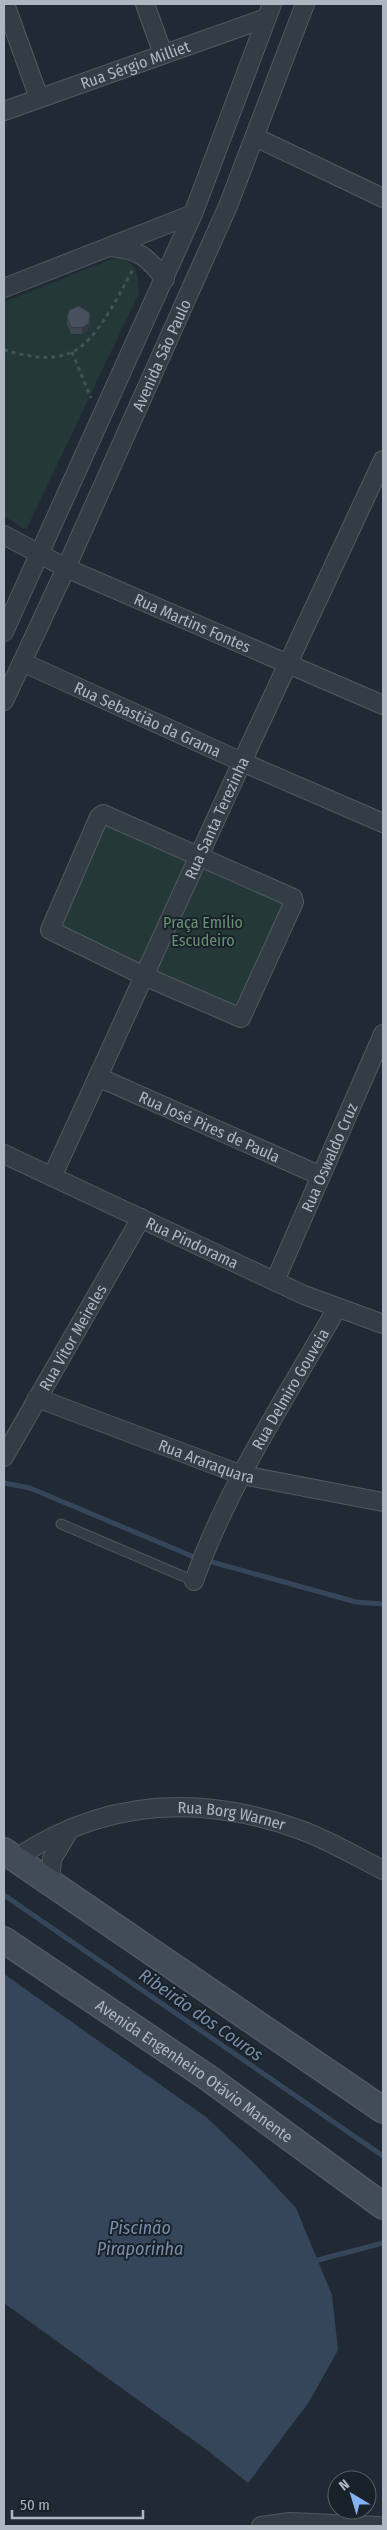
<svg xmlns="http://www.w3.org/2000/svg" width="387" height="2530" font-family="'Fira Sans Condensed',sans-serif">
  <style>
    .green { fill: #253838 }
    .water { fill: #35465b }
    .lines { fill: none; stroke-linecap: round; stroke-linejoin: round }
    .stream { stroke: #35465b; stroke-width: 5 }
    .lane-casing { stroke: #515963; stroke-width: 11 }
    .street-casing { stroke: #515963; stroke-width: 20 }
    .secondary-casing { stroke: #515963; stroke-width: 28 }
    .path { stroke: #425355; stroke-width: 3; stroke-dasharray: 4 4; stroke-linecap: butt }
    .lane { stroke: #343c45; stroke-width: 9 }
    .street { stroke: #343c45; stroke-width: 18 }
    .secondary { stroke: #424b58; stroke-width: 25 }
    .wall { fill: #3d4651 }
    .shaded-wall { fill: #323942 }
    .building { fill: #47515e; stroke: #323942 }
    .labels { text-anchor: middle; dominant-baseline: central; stroke-width: 4; stroke-linejoin: round; paint-order: stroke }
    .street-label { font-size: 16px; fill: #aeb6c2; stroke: #19212a }
    .park-label { font-size: 16px; fill: #679170; stroke: #19212a }
    .water-label { font-size: 18px; font-style: italic; fill: #788ea9; stroke: #19212a }
  </style>
  <rect width="100%" height="100%" fill="#212a34"/>
  <g class="green">
    <path d="M120 256C138 266 137 273 139 293L26 530 4 516V302Z"/>
    <polygon points="103,821 283,904 236,1011 58,925"/>
  </g>
  <polygon class="water" points="4,1974 206,2117 252,2161 296,2208 332,2295 338,2350 309,2402 248,2483 207,2450 4,2303"/>
  <g class="lines">
    <g class="stream">
      <polyline points="4,1483 30,1488 194,1557 356,1602 383,1604"/>
      <polyline points="4,1895 383,2156"/>
      <polyline points="318,2260 383,2243"/>
    </g>
    <defs>
      <polyline id="lane" points="61,1524 194,1581"/>
      <g id="street">
        <polyline points="5,4 39,98"/>
        <polyline points="145,4 163,54"/>
        <path id="s1" d="M4 111 266 18"/>
        <polyline points="255,137 383,198"/>
        <path d="M110 247C139 249 147 257 165 279"/>
        <polyline points="4,288 193,214"/>
        <path id="s2" d="M4 535 66 568 383 705"/>
        <polyline points="4,632 193,214 272,4"/>
        <path id="s3" d="M22 662 242 762 383 823"/>
        <path id="s4" d="M4 701 66 568 228 206 305 4"/>
        <polygon points="103,814 293,898 294,902 241,1018 144,976 50,930 99,817"/>
        <path id="s5" d="M98 1077 321 1176"/>
        <path id="s6" d="M4 1154 304 1295 383 1324"/>
        <path id="s7" d="M52 1177 242 762 383 460"/>
        <path id="s8" d="M275 1281 383 1034"/>
        <path id="s9" d="M37 1398 242 1475 383 1502"/>
        <path id="s10" d="M4 1457 141 1218"/>
        <path id="s11" d="M194 1581C228 1485 287 1396 337 1308"/>
        <path id="s12" d="M15 1859C103 1799 199 1794 298 1829 327 1839 355 1856 383 1870"/>
        <polyline points="50,1882 52,1859 70,1829"/>
        <polyline points="261,2526 290,2522 379,2526"/>
      </g>
      <g id="secondary">
        <polyline points="4,1851 383,2110"/>
        <path id="s13" d="M4 1940 207 2077 383 2206"/>
      </g>
    </defs>
    <use href="#lane" class="lane-casing"/>
    <use href="#street" class="street-casing"/>
    <use href="#secondary" class="secondary-casing"/>
    <g class="path">
      <path d="M4 350C25 356 51 362 72 352 97 341 120 293 133 269"/>
      <polyline points="72,352 91,398"/>
    </g>
    <use href="#lane" class="lane"/>
    <use href="#street" class="street"/>
    <use href="#secondary" class="secondary"/>
  </g>
  <polygon class="wall" points="67,318 90,320 89,329 82,334 71,334 67,324"/>
  <polygon class="shaded-wall" points="90,313 90,320 89,329 82,334 82,328"/>
  <polygon class="building" points="79,306 90,313 89,323 82,328 71,327 67,318 69,310"/>
  <g class="labels">
    <g class="street-label">
      <text stroke="none"><textPath href="#s1" startOffset="139">Rua Sérgio Milliet</textPath></text>
      <text stroke="none"><textPath href="#s4" startOffset="380">Avenida São Paulo</textPath></text>
      <text stroke="none"><textPath href="#s2" startOffset="208">Rua Martins Fontes</textPath></text>
      <text stroke="none"><textPath href="#s3" startOffset="138">Rua Sebastião da Grama</textPath></text>
      <text stroke="none"><textPath href="#s7" startOffset="395">Rua Santa Terezinha</textPath></text>
      <text stroke="none"><textPath href="#s5" startOffset="122">Rua José Pires de Paula</textPath></text>
      <text stroke="none"><textPath href="#s8" startOffset="135">Rua Oswaldo Cruz</textPath></text>
      <text stroke="none"><textPath href="#s6" startOffset="208">Rua Pindorama</textPath></text>
      <text stroke="none"><textPath href="#s10" startOffset="138">Rua Vitor Meireles</textPath></text>
      <text stroke="none"><textPath href="#s11" startOffset="215">Rua Delmiro Gouveia</textPath></text>
      <text stroke="none"><textPath href="#s9" startOffset="181">Rua Araraquara</textPath></text>
      <text stroke="none"><textPath href="#s12" startOffset="228">Rua Borg Warner</textPath></text>
      <text stroke="none"><textPath href="#s13" startOffset="231">Avenida Engenheiro Otávio Manente</textPath></text>
    </g>
    <g class="park-label">
      <text x="203" y="922">Praça Emílio<tspan x="203" dy="18">Escudeiro</tspan></text>
    </g>
    <g class="water-label">
      <text transform="translate(201 2015) rotate(35)">Ribeirão dos Couros</text>
      <text x="140" y="2228">Piscinão<tspan x="140" dy="21">Piraporinha</tspan></text>
    </g>
  </g>
  <rect width="387" height="2530" fill="none" stroke="#aeb6c2" stroke-width="10"/>
  <g transform="translate(352 2495) rotate(322)"><circle r="24" fill="#19212a" stroke="#555d67"/>
  <path d="M0-4L9 19L0 12L-9 19Z" fill="#85b2f0"/>
  <text y="-8" font-size="14" font-weight="bold" text-anchor="middle" fill="#aeb6c2">N</text>
  </g>
  <path d="M12 2510v8h131v-8" fill="none" stroke="#aeb6c2" stroke-width="2.5"/>
  <text x="20" y="2510" font-size="15" fill="#aeb6c2" stroke="#19212a" stroke-width="4" paint-order="stroke">50 m</text>
</svg>
